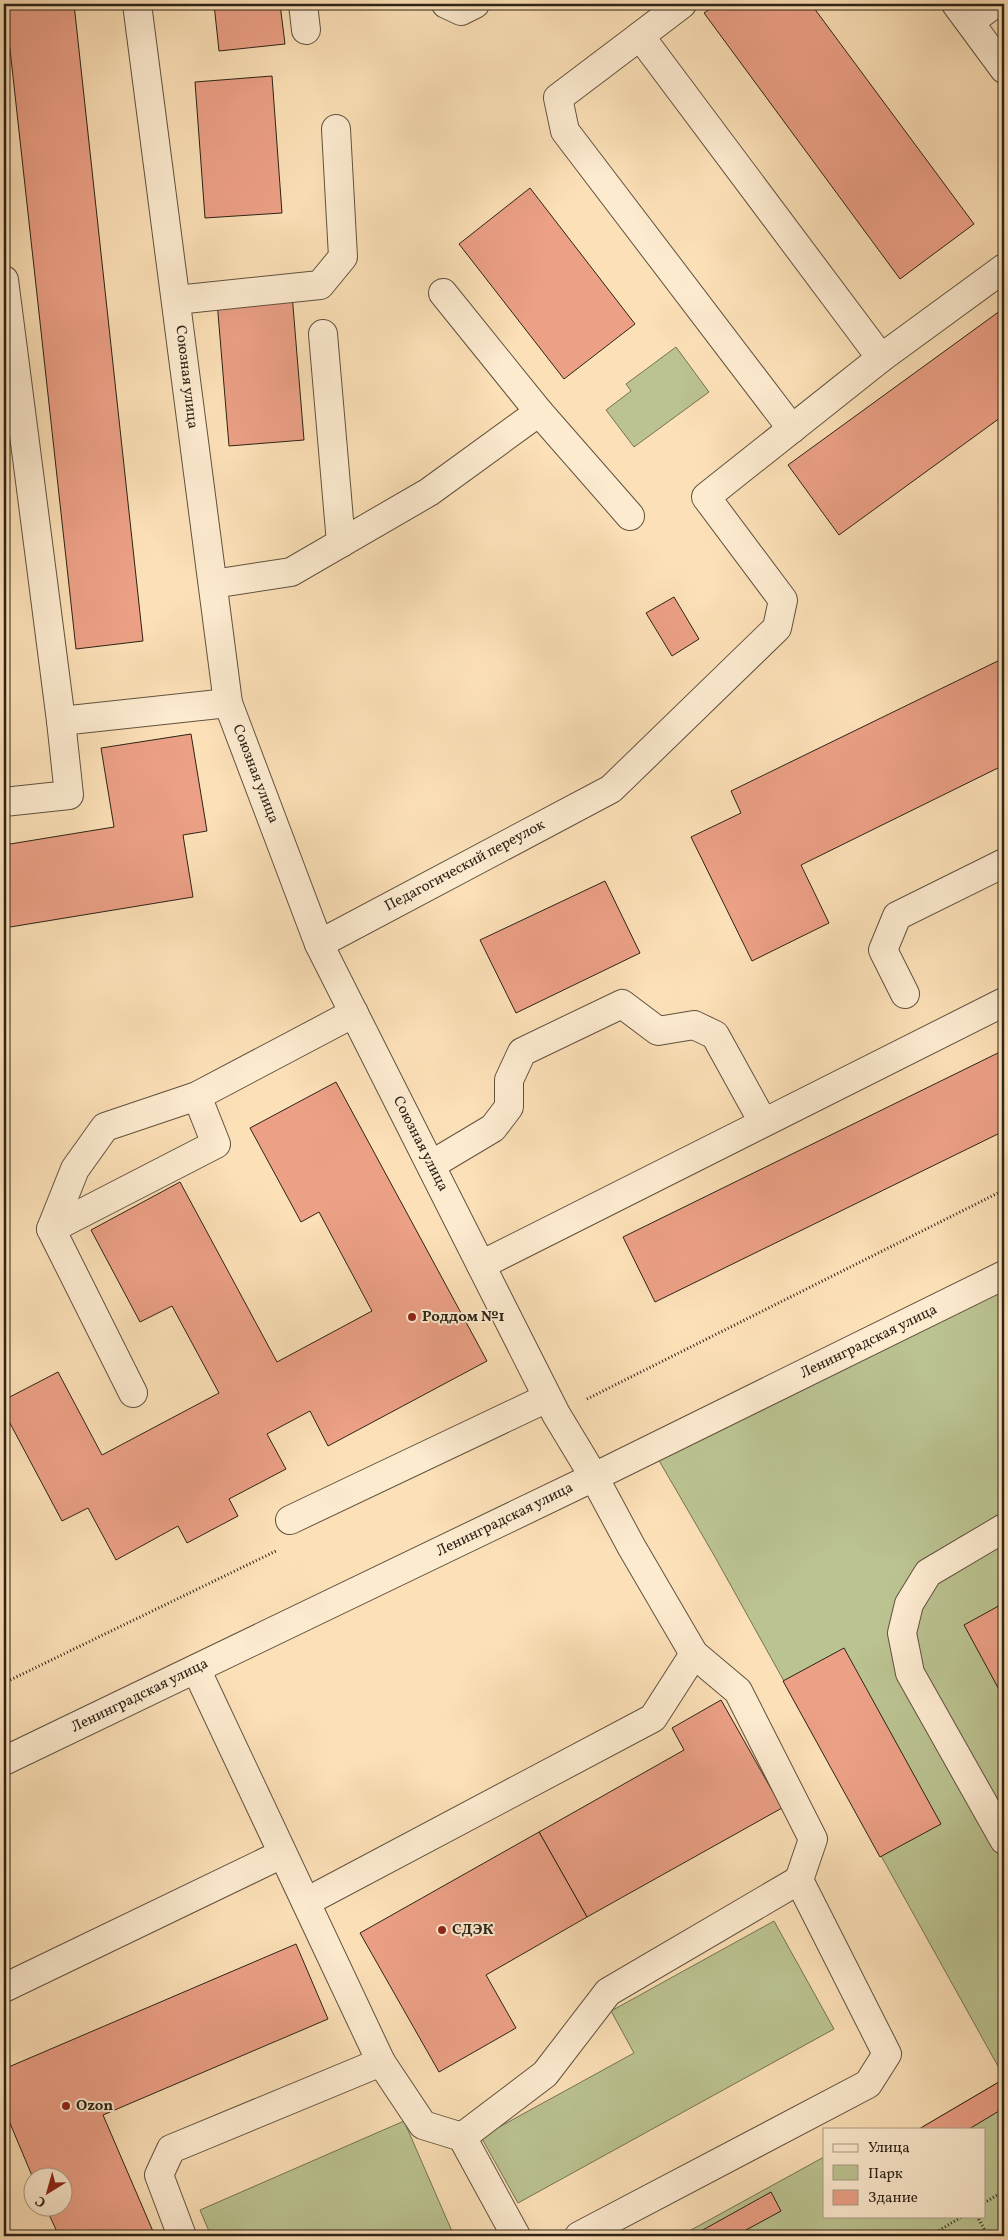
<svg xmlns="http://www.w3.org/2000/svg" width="1008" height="2240" font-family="Vollkorn,serif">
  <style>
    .green { fill: #bbc391; stroke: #747354 }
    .building { fill: #eca086; stroke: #2c2317 }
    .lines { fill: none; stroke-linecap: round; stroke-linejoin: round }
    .minor-casing { stroke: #60523f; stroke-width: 30 }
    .path { stroke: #2c2317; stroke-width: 3; stroke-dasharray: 1 2.5; stroke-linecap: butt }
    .minor { stroke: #fdebd0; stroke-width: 28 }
    .poi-dot { fill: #8f2418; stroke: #fdebd0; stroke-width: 2 }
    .labels { text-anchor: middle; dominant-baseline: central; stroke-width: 4; stroke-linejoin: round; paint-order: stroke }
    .street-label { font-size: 15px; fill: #2c2317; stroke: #fdebd0 }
    .poi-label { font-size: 15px; font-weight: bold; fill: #2c2317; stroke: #fdebd0; text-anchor: start }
  </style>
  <rect width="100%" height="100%" fill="#fce0b7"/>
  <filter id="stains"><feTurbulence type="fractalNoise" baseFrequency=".004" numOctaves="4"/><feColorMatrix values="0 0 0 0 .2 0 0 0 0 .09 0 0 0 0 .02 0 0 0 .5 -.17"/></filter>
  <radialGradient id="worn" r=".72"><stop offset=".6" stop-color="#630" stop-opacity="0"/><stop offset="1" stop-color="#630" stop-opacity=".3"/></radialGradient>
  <g class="green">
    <polygon points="676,347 709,392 634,447 606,410 631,391 626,384"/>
    <polygon points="1004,1270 1004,2077 715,1557 650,1445"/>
    <polygon points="774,1921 834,2029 518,2203 481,2137 634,2053 611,2011"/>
    <polygon points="1004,2079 1004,2236 680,2236 824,2157 824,2216 984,2216 984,2129 919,2129"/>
    <polygon points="404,2121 454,2236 211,2236 200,2210"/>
  </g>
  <g class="building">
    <polygon points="5,4 74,4 143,641 76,649"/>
    <polygon points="214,4 280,4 285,44 219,51"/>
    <polygon points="717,4 811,4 974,224 900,279 704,13"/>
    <polygon points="272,76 282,213 205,218 195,82"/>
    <polygon points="530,188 635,324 564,379 459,244"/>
    <polygon points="292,294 304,440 229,446 217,301"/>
    <polygon points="1004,308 1004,415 839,535 788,465"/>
    <polygon points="674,597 699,639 672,656 646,613"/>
    <polygon points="1004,658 1004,765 801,865 829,923 752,961 691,837 741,813 731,791"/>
    <polygon points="191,734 207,831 183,835 193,897 4,928 4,845 114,827 101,748"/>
    <polygon points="605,881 640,953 516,1013 480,940"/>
    <polygon points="1004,1050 1004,1131 655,1302 623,1237"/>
    <polygon points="336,1082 487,1361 328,1446 310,1411 267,1434 286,1469 229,1499 238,1516 187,1543 178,1526 116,1560 88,1508 62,1521 4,1412 4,1400 58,1372 102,1455 219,1393 172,1306 140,1322 91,1230 180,1182 277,1362 372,1311 319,1212 301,1222 250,1128"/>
    <polygon points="1004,1603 1004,1693 1002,1695 964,1625"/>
    <polygon points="844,1648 941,1824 880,1857 783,1681"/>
    <polygon points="721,1700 782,1808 587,1917 539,1832 684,1750 672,1728"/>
    <polygon points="539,1832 587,1917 486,1975 516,2028 439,2072 360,1933"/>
    <polygon points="296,1944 328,2019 103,2115 155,2236 59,2236 46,2208 62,2208 62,2178 33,2178 4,2109 4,2069"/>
    <polygon points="1004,2079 1004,2108 969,2129 919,2129"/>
    <polygon points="771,2192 781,2211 735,2236 704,2236 701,2231"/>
  </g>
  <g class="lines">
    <defs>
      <g id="minor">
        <polyline points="137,4 228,703 319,944 556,1414 594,1477 631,1546 694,1654 738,1691 813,1839 799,1880"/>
        <polyline points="303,4 306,30"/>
        <polyline points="446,4 461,11 475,4"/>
        <polyline points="956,4 1004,69"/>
        <polyline points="970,22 994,4"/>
        <polyline points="640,36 682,4"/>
        <polyline points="4,280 61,721"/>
        <polyline points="443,293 539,412 630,516"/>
        <polyline points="176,300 320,285 343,257 336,129"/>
        <polyline points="323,334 341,543"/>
        <polyline points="792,429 565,131 558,98 640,36 881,358"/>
        <polyline points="213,584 291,572 429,492 539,412"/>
        <polyline points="4,802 69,795 61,721 228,703"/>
        <polyline points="319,944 611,789 777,628 783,600 706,497 881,358 1004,268"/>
        <polyline points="905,994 883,950 897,916 1004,863"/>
        <polyline points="431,1165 493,1128 509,1107 509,1080 522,1052 622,1004 658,1031 694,1025 715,1035 763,1122"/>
        <polyline points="51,1229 216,1144 197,1096"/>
        <polyline points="481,1265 1004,1002"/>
        <polyline points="133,1393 51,1229 75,1169 105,1127 197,1096 354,1013"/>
        <polyline points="290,1520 547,1398"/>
        <polyline points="1004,1528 928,1573 909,1604 902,1633 910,1673 1004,1840"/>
        <polyline points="4,1761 594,1477 1004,1275"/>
        <polyline points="306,1902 653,1718 694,1654"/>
        <polyline points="4,1988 282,1854"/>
        <polyline points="381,2062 423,2125 462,2137 516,2236"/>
        <polyline points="462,2137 545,2074 608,1992 799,1880 887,2054 868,2084 579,2236"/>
        <polyline points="182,2236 159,2175 171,2149 381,2062 196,1669"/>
      </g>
    </defs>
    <use href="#minor" class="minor-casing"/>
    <g class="path">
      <polyline points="587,1399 1004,1190"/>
      <polyline points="4,1683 276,1551"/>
      <polyline points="984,2203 1004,2191"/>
      <polyline points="977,2216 988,2236"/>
      <polyline points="930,2236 963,2216"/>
    </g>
    <use href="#minor" class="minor"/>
  </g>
  <g class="poi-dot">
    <circle cx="412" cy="1317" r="5"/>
    <circle cx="442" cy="1930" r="5"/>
    <circle cx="66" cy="2106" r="5"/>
  </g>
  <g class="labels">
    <g class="street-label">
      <text transform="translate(186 377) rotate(83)">Союзная улица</text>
      <text transform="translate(255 774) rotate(69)">Союзная улица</text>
      <text transform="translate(465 866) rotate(-28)">Педагогический переулок</text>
      <text transform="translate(420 1144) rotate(63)">Союзная улица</text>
      <text transform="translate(869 1342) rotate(-26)">Ленинградская улица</text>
      <text transform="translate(505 1520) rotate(-26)">Ленинградская улица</text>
      <text transform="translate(140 1696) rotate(-26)">Ленинградская улица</text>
    </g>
    <g class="poi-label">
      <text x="422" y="1317">Роддом №1</text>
      <text x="452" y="1930">СДЭК</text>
      <text x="76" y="2106">Ozon</text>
    </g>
  </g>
  <rect width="1008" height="2240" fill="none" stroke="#fce0b7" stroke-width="20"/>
  <rect x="5" y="5" width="998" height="2230" fill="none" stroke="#2c2317" stroke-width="2.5"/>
  <rect x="10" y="10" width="988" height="2220" fill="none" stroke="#2c2317"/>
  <rect x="823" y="2128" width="162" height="90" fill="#fdebd0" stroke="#a99b86"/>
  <rect x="833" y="2144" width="25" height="8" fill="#fdebd0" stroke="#a99b86"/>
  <text x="868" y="2152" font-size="15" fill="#2c2317">Улица</text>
  <rect x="833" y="2165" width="25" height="15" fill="#bbc391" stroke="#a99b86"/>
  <text x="868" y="2178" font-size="15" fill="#2c2317">Парк</text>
  <rect x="833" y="2190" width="25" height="15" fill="#eca086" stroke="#a99b86"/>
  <text x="868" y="2202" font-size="15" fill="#2c2317">Здание</text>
  <g transform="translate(48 2192) rotate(217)"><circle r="24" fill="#fdebd0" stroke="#a99b86"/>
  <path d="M0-4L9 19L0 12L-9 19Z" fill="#8f2418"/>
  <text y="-8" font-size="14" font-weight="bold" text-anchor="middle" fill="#2c2317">С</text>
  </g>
  <rect width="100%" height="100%" filter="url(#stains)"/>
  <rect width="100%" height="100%" fill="url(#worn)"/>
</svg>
